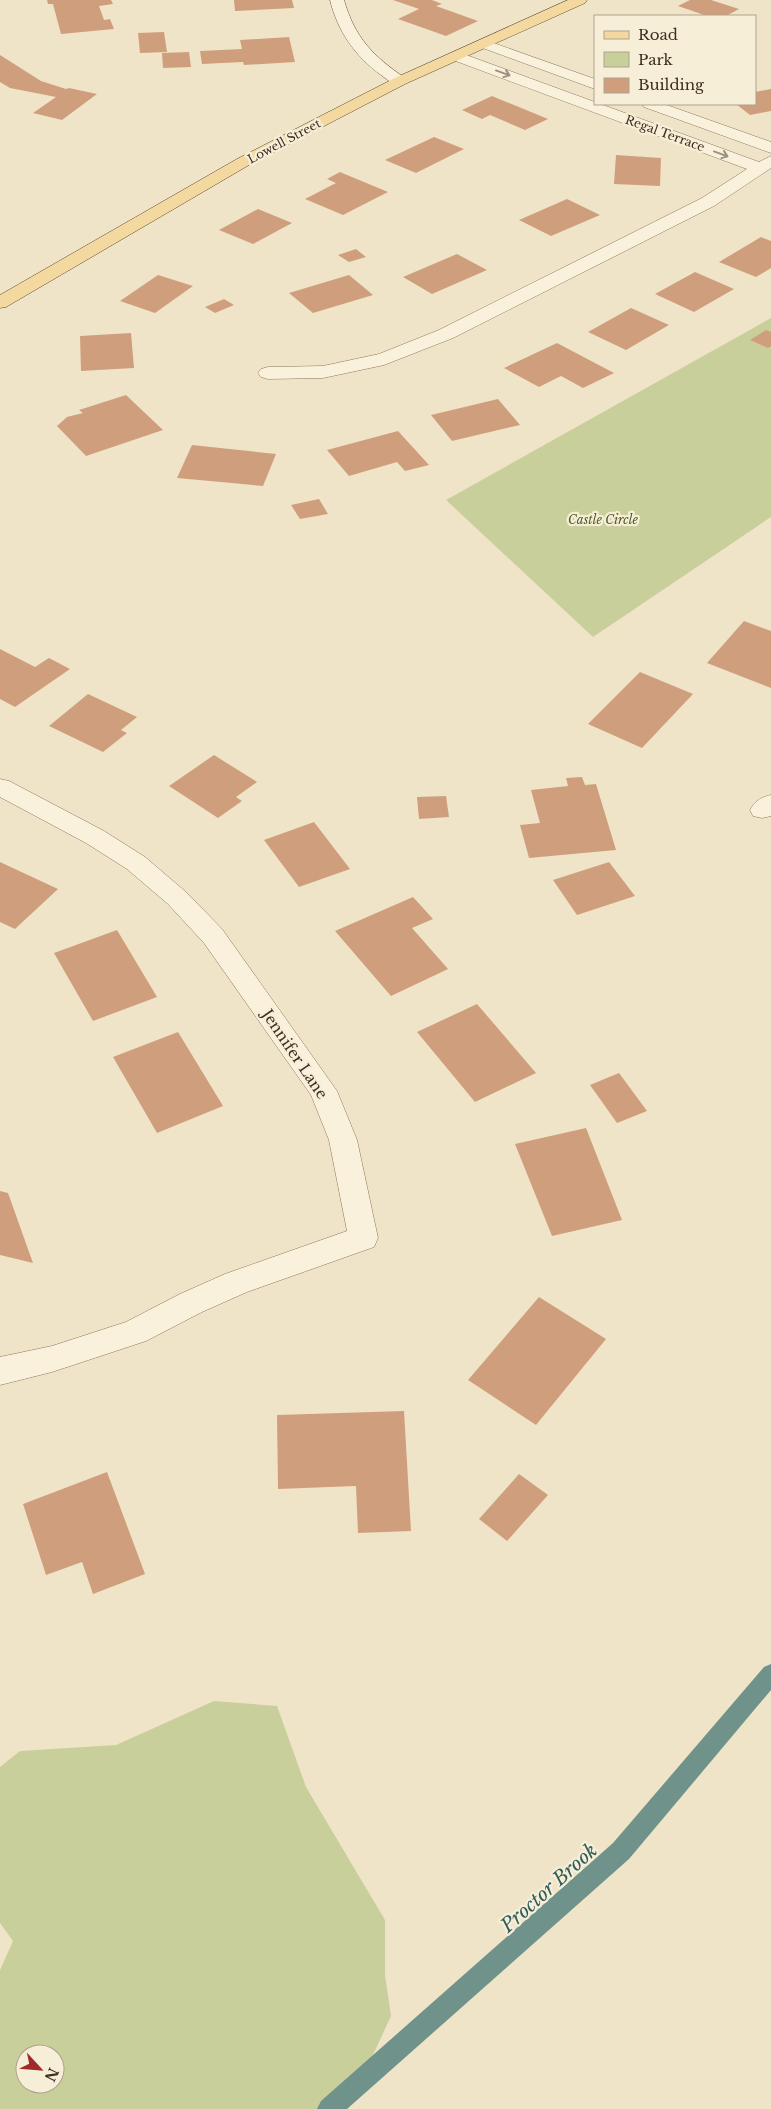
<svg xmlns="http://www.w3.org/2000/svg" width="771" height="2109" font-family="'Libre Baskerville',serif">
  <style>
    .green { fill: #c9cf9b; fill-rule: evenodd }
    .lines { fill: none; stroke-linecap: round; stroke-linejoin: round }
    .stream { fill: #6f938a; fill-rule: evenodd }
    .building { fill: #cf9f7d }
    .street-casing { stroke: #8d765c; stroke-width: 1 }
    .secondary-casing { stroke: #6f573f; stroke-width: 1 }
    .primary-casing { stroke: #5b4430; stroke-width: 1 }
    .street { fill: #faf1dc; fill-rule: evenodd }
    .secondary { fill: #faf1dc; fill-rule: evenodd }
    .primary { fill: #f3d9a0; fill-rule: evenodd }
    .oneway { stroke: #9c907e }
    .labels { text-anchor: middle; dominant-baseline: central; stroke-width: 4.5; stroke-linejoin: round; paint-order: stroke }
    .far-street-label { font-size: 12px; fill: #3d2e20; stroke: #f7eed8 }
    .far-park-label { font-size: 12px; font-style: italic; fill: #4d5a26; stroke: #f7eed8 }
    .street-label { font-size: 15px; fill: #3d2e20; stroke: #f7eed8 }
    .near-water-label { font-size: 19px; font-style: italic; fill: #2f5d5a; stroke: #f7eed8 }
  </style>
  <rect width="100%" height="100%" fill="#f0e4c8"/>
  <g class="green">
    <polygon points="771,318 771,517 593,637 446,500"/>
    <path d="M214 1701 277 1706 306 1787 385 1920V1975L391 2016 349 2107 346 2109H0V1970L13 1941 0 1923V1767L20 1751 116 1745ZM25 2054H55V2084H25Z"/>
  </g>
  <g class="lines">
    <polygon class="stream" points="771,1664 771,1690 629,1859 347,2109 317,2109 321,2101 613,1843 764,1667"/>
  </g>
  <g class="building">
    <polygon points="47,0 111,0 113,4 99,6 104,20 110,19 114,29 61,34 53,4 48,4"/>
    <polygon points="234,0 292,0 294,8 235,11"/>
    <polygon points="393,0 432,0 442,4 436,6 478,21 446,36 398,19 419,9"/>
    <polygon points="690,0 711,0 739,9 726,16 707,16 678,6"/>
    <polygon points="164,32 167,52 140,53 138,33"/>
    <polygon points="289,37 295,62 244,65 243,62 202,64 200,51 242,49 240,40"/>
    <polygon points="189,52 191,67 163,68 162,53"/>
    <polygon points="0,55 41,81 66,89 69,88 97,94 62,120 33,113 56,97 10,88 0,82"/>
    <polygon points="771,89 771,111 750,115 736,104 755,104 755,92"/>
    <polygon points="492,96 548,119 525,130 490,115 482,119 462,110"/>
    <polygon points="434,137 464,149 416,173 385,160"/>
    <polygon points="616,155 661,158 660,186 614,184"/>
    <polygon points="340,172 388,192 343,215 305,199 336,183 327,179"/>
    <polygon points="567,199 600,215 551,236 519,220"/>
    <polygon points="258,209 292,223 253,244 219,230"/>
    <polygon points="761,237 771,241 771,268 756,277 719,262"/>
    <polygon points="356,249 366,257 349,262 338,255"/>
    <polygon points="457,254 487,270 432,294 403,277"/>
    <polygon points="695,272 734,289 694,312 655,294"/>
    <polygon points="158,275 193,286 155,313 120,301"/>
    <polygon points="349,275 373,295 313,313 289,293"/>
    <polygon points="224,299 234,305 215,313 205,307"/>
    <polygon points="631,308 669,325 626,350 588,332"/>
    <polygon points="766,330 771,332 771,346 768,348 750,340"/>
    <polygon points="131,333 134,368 81,371 80,336"/>
    <polygon points="557,343 614,373 583,388 561,376 539,387 504,368"/>
    <polygon points="126,395 163,430 86,456 57,426 67,417 83,413 79,410"/>
    <polygon points="498,399 520,425 452,441 431,415"/>
    <polygon points="398,431 429,465 405,471 397,462 349,476 327,450"/>
    <polygon points="192,445 276,454 263,486 177,478"/>
    <polygon points="319,499 328,514 300,519 291,505"/>
    <polygon points="744,621 771,631 771,688 707,663"/>
    <polygon points="0,649 35,667 49,658 70,669 15,707 0,699"/>
    <polygon points="640,672 693,694 642,748 588,724"/>
    <polygon points="88,694 137,717 121,730 127,733 103,752 49,726"/>
    <polygon points="214,755 257,782 236,797 242,801 218,818 169,786"/>
    <polygon points="582,777 585,785 596,784 616,850 529,858 520,825 540,823 531,790 568,786 566,778"/>
    <polygon points="446,796 449,817 419,819 417,797"/>
    <polygon points="314,822 350,869 299,887 264,840"/>
    <polygon points="0,862 58,889 15,929 0,922"/>
    <polygon points="609,862 635,896 577,915 553,880"/>
    <polygon points="413,897 433,919 412,928 448,969 391,996 335,931"/>
    <polygon points="117,930 157,997 93,1021 54,953"/>
    <polygon points="477,1004 536,1073 475,1102 417,1032"/>
    <polygon points="178,1032 223,1106 157,1133 113,1057"/>
    <polygon points="619,1073 647,1111 617,1123 590,1085"/>
    <polygon points="586,1128 622,1220 552,1236 515,1144"/>
    <polygon points="0,1191 8,1193 33,1263 0,1255"/>
    <polygon points="539,1297 606,1339 536,1425 468,1380"/>
    <polygon points="404,1411 411,1531 358,1533 356,1486 278,1489 277,1415"/>
    <polygon points="107,1472 145,1574 93,1594 82,1562 46,1575 23,1504"/>
    <polygon points="519,1474 548,1495 507,1541 479,1519"/>
  </g>
  <g class="lines">
    <defs>
      <g id="street">
        <polygon points="485,40 595,79 595,89 480,47 478,44 480,41"/>
        <polygon points="458,52 759,162 771,156 771,168 714,206 453,338 384,365 323,378 268,379 261,377 258,373 261,369 268,367 323,366 379,354 439,330 702,198 747,169 453,60 450,57 453,54"/>
        <polygon points="642,104 664,104 771,142 771,153 644,107"/>
        <polygon points="0,779 9,781 104,831 145,857 186,892 222,929 337,1091 357,1140 378,1238 374,1247 247,1292 202,1312 146,1341 52,1372 0,1385 0,1357 52,1346 126,1322 180,1294 225,1274 347,1231 329,1140 311,1095 204,943 168,904 127,869 86,843 0,797"/>
        <path d="M771 795V816L762 818 753 816 750 810C755 801 761 797 771 795Z"/>
      </g>
      <path id="secondary" d="M330 0H344C355 38 373 56 405 78L408 81 405 84C396 87 389 81 381 75 355 56 338 32 330 0Z"/>
      <polygon id="primary" points="568,0 587,0 585,3 405,84 249,165 6,307 0,308 0,295 237,159 395,78"/>
    </defs>
    <use href="#street" class="street-casing"/>
    <use href="#secondary" class="secondary-casing"/>
    <use href="#primary" class="primary-casing"/>
    <use href="#street" class="street"/>
    <use href="#secondary" class="secondary"/>
    <use href="#primary" class="primary"/>
  </g>
  <defs><path id="oneway-shaft" d="M-6 0H5M1.5-3L5.5 0L1.5 3" fill="none" stroke-width="1.6" stroke-linecap="round" stroke-linejoin="round" transform="scale(1.25)"/></defs>
  <g class="oneway">
    <use href="#oneway-shaft" transform="translate(503 73) rotate(20)"/>
    <use href="#oneway-shaft" transform="translate(721 154) rotate(20)"/>
  </g>
  <g class="labels">
    <g class="far-street-label">
      <text transform="translate(665 133) rotate(20)">Regal Terrace</text>
      <text transform="translate(284 141) rotate(-28)">Lowell Street</text>
    </g>
    <g class="far-park-label">
      <text x="603" y="519">Castle Circle</text>
    </g>
    <g class="street-label">
      <text transform="translate(295 1054) rotate(56)">Jennifer Lane</text>
    </g>
    <g class="near-water-label">
      <text transform="translate(549 1888) rotate(-42)">Proctor Brook</text>
    </g>
  </g>
  <rect x="594" y="15" width="162" height="90" fill="#f7eed8" stroke="#ada18e"/>
  <rect x="604" y="31" width="25" height="8" fill="#f3d9a0" stroke="#ada18e"/>
  <text x="638" y="40" font-size="15" fill="#3d2e20">Road</text>
  <rect x="604" y="52" width="25" height="15" fill="#c9cf9b" stroke="#ada18e"/>
  <text x="638" y="65" font-size="15" fill="#3d2e20">Park</text>
  <rect x="604" y="78" width="25" height="15" fill="#cf9f7d" stroke="#ada18e"/>
  <text x="638" y="90" font-size="15" fill="#3d2e20">Building</text>
  <g transform="translate(40 2069) rotate(116)"><circle r="24" fill="#f7eed8" stroke="#ada18e"/>
  <path d="M0-4L9 19L0 12L-9 19Z" fill="#9e2a2b"/>
  <text y="-8" font-size="14" font-weight="bold" text-anchor="middle" fill="#3d2e20">N</text>
  </g>
</svg>
